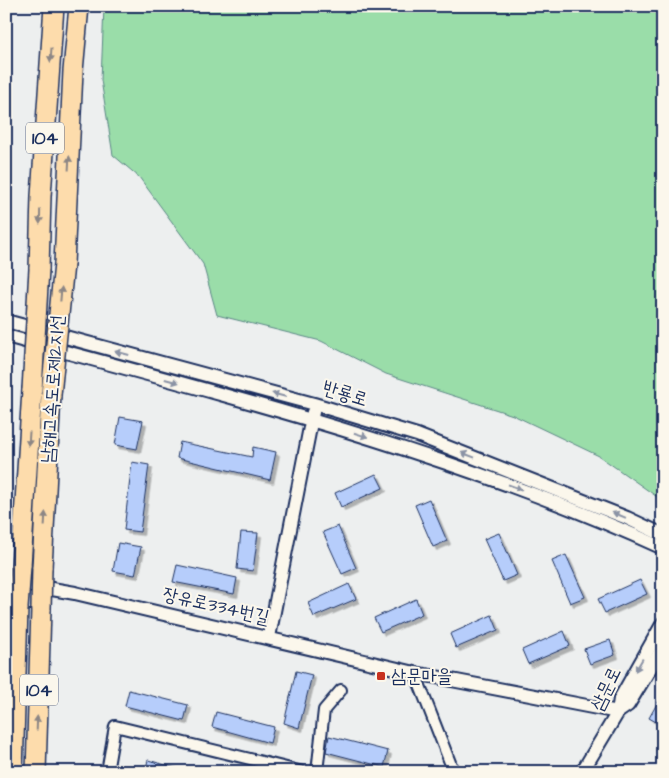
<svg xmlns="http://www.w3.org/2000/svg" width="669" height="778" font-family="'Architects Daughter','Poor Story',sans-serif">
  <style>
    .green { fill: #9adda9; stroke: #5a8684 }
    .building { fill: #b6cdfb; stroke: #1b2f5e; filter: url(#shadow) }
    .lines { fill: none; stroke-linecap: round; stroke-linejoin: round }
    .minor-casing { stroke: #1b2f5e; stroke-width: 14 }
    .tertiary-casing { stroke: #1b2f5e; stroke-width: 16 }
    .motorway-casing { stroke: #1b2f5e; stroke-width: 22 }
    .minor { stroke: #fbf7ec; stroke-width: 10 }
    .tertiary { stroke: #fbf7ec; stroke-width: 12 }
    .motorway { stroke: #fddcac; stroke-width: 19 }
    .motorway-bridge-casing { stroke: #1b2f5e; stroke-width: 22; stroke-linecap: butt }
    .motorway-bridge { stroke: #fddcac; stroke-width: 19 }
    .oneway { fill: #8c8685 }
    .oneway2 { fill: #8b93a5 }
    .poi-dot { fill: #c8321e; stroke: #fbf7ec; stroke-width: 2 }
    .labels { text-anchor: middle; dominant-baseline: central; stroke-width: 4; stroke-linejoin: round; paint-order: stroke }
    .shield { fill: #fbf7ec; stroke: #5e6b89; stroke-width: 1 }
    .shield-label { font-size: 18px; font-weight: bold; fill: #1b2f5e }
    .street-label { font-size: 19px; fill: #1b2f5e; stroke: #fbf7ec }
    .poi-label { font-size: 19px; fill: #1b2f5e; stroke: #fbf7ec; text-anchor: start }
  </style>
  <defs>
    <filter id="shadow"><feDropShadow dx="3.5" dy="3.5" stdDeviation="0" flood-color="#0004"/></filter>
  </defs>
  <rect width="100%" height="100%" fill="#edefef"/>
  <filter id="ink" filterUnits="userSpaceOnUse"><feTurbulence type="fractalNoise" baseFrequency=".02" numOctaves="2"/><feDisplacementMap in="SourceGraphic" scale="10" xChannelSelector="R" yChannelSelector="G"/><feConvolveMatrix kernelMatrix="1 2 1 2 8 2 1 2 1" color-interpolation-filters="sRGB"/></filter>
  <g filter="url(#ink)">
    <polygon class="green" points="104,6 663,6 663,501 599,456 513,415 386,374 321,341 217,315 203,264 139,177 113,155 101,80"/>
    <g class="building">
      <polygon points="120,417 143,421 137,449 115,445"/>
      <polygon points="180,442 252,457 253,447 276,452 270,480 177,458"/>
      <polygon points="132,462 149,465 140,532 124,530"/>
      <polygon points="376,474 383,488 341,507 335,493"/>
      <polygon points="429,499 447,541 433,547 415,505"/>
      <polygon points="338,526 356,568 342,574 323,532"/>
      <polygon points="241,532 258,533 253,571 237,569"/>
      <polygon points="499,533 517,575 503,581 484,539"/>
      <polygon points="118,543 141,547 135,575 113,571"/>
      <polygon points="566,555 585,597 570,603 552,561"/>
      <polygon points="177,565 237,578 234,594 173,582"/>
      <polygon points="640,580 647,594 605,613 598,599"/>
      <polygon points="349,584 356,599 314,617 308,603"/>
      <polygon points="416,599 422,614 381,632 374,618"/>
      <polygon points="492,615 498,630 456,648 450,634"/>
      <polygon points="564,631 570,646 528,664 522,650"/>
      <polygon points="610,640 615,655 590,664 584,649"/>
      <polygon points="296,671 312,675 299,728 284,723"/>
      <polygon points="129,690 188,705 184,721 125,706"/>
      <polygon points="663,693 663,726 649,718"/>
      <polygon points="216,712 274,727 270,743 212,727"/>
      <polygon points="329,736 388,751 384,767 326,752"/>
      <polygon points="148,760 183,770 183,772 145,772"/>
    </g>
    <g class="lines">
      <defs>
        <g id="minor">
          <polyline points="415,673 453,770"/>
          <polyline points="107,772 115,726 303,772"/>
          <polyline points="317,772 324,710 341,690"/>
        </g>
        <g id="tertiary">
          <polyline points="6,321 314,404 417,435 627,518 663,535"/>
          <path d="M6 336C228 396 453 452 663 548"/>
          <polyline points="6,581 75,593 415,673 618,712"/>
          <polyline points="269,637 313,412"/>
          <polyline points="618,712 628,705 663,647"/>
          <polyline points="582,772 618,712 620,699 663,623"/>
        </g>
        <g id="motorway">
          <polyline points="64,264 73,71 79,6"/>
          <polyline points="39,269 41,196 54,6"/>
          <polyline points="21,566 32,390"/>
          <polyline points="42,568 51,395"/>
          <polyline points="13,772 18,608"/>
          <polyline points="36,772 41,609"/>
        </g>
      </defs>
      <use href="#minor" class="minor-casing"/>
      <use href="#tertiary" class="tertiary-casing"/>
      <use href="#motorway" class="motorway-casing"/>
      <use href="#minor" class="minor"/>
      <use href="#tertiary" class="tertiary"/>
      <use href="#motorway" class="motorway"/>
      <defs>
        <g id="motorway-bridge">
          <polyline points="32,390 39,269"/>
          <polyline points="51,395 64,264"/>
          <polyline points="18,608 21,566"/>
          <polyline points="41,609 42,568"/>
        </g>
      </defs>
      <use href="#motorway-bridge" class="motorway-bridge-casing"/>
      <use href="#motorway-bridge" class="motorway-bridge"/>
    </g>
    <defs><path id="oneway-solid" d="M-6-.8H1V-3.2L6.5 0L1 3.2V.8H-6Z" transform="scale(1.25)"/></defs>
    <g class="oneway">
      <use href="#oneway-solid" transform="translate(51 55) rotate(94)"/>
      <use href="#oneway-solid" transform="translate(69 163) rotate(-87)"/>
      <use href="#oneway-solid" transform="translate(40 217) rotate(91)"/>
      <use href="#oneway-solid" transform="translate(61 294) rotate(-85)"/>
      <use href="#oneway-solid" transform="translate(29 439) rotate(94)"/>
      <use href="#oneway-solid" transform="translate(45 519) rotate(-87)"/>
      <use href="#oneway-solid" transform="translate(37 723) rotate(-88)"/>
    </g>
    <g class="oneway2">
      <use href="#oneway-solid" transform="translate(122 353) rotate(-165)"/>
      <use href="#oneway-solid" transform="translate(172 381) rotate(15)"/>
      <use href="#oneway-solid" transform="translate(279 395) rotate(-165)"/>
      <use href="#oneway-solid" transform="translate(361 435) rotate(18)"/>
      <use href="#oneway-solid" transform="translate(468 455) rotate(-159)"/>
      <use href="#oneway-solid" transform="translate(515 487) rotate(21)"/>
      <use href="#oneway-solid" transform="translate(619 515) rotate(-158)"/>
      <use href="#oneway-solid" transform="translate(639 665) rotate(120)"/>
    </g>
  </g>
  <rect class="poi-dot" x="376" y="671" width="10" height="10" rx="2.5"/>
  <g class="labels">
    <g class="shield">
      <rect x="26" y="122.5" width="38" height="31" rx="4"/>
      <rect x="20" y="674.5" width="38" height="31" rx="4"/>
    </g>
    <g class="shield-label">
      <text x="45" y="138">104</text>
      <text x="39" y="690">104</text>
    </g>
    <g class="street-label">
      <text transform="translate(53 389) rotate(-86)">남해고속도로제2지선</text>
      <text transform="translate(345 394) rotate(17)">반룡로</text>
      <text transform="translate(216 606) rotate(13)">장유로334번길</text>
      <text transform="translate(606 689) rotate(-64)">삼문로</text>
    </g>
    <g class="poi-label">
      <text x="391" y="676">삼문마을</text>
    </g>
  </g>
  <rect width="669" height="778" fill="none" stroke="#fbf7ec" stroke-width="25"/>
  <rect x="12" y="12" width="644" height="753" fill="none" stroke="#1b2f5e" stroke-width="2" filter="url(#ink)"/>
</svg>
